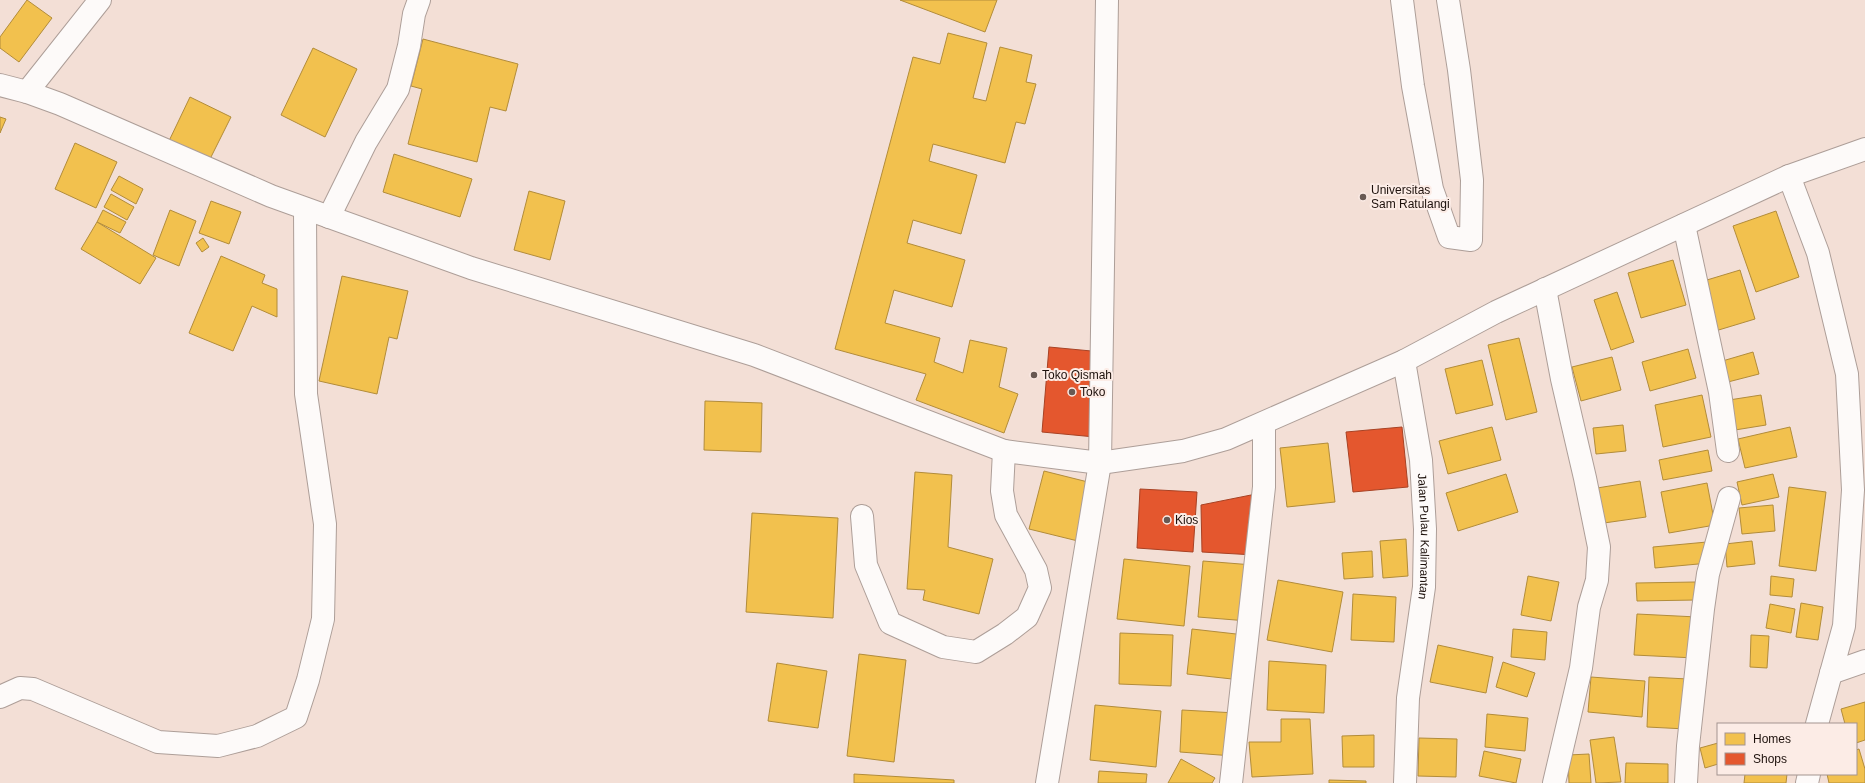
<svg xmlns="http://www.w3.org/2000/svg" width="1865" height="783" font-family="Arial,sans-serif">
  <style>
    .homes { fill: #f2c14e; stroke: #b28c3a }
    .shops { fill: #e4572e; stroke: #a84224 }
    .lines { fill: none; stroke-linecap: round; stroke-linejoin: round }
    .minor-casing { stroke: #ad9e98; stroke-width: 24 }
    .minor { stroke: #fdfaf9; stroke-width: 22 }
    .poi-dot { fill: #685953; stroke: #fcece6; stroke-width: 1.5 }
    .labels { text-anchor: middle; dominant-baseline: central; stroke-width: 4; stroke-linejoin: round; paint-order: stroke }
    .poi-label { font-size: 12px; fill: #1d110c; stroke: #fcece6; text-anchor: start }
    .street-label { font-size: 12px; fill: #1d110c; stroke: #fcece6 }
  </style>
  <rect width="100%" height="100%" fill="#f3dfd6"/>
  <g class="homes">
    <polygon points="27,0 52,18 19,62 0,48 0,37"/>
    <polygon points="900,0 997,0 985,32"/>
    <polygon points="948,33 987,43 973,98 986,101 1000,47 1032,55 1026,82 1036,84 1025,124 1016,122 1005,163 933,144 929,161 977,175 961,234 913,220 907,243 965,260 952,307 894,290 885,323 940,338 934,362 963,373 970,340 1007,348 999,387 1018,394 1004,433 916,400 926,374 835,349 913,57 940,64"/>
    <polygon points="423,39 518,64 506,111 490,107 477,162 408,144 422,89 411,86"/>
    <polygon points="313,48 357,69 325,137 281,115"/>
    <polygon points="190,97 231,117 208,163 168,143"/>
    <polygon points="0,117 6,119 0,133"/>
    <polygon points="75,143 117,162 96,208 55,189"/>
    <polygon points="394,154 472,179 460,217 383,192"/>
    <polygon points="119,176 143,189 136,204 111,190"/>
    <polygon points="529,191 565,201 550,260 514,250"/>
    <polygon points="111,194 134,207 127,220 104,207"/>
    <polygon points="211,201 241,212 229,244 199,233"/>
    <polygon points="103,210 126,222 120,233 97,222"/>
    <polygon points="170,210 196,221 179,266 153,255"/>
    <polygon points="1776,211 1799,277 1756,292 1733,226"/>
    <polygon points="97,222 156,258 140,284 81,249"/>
    <polygon points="203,238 209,247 202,252 196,243"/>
    <polygon points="221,256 265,275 262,283 277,289 277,317 252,306 233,351 189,333"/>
    <polygon points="1673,260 1686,305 1641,318 1628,273"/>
    <polygon points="1740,270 1755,319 1712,332 1697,283"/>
    <polygon points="342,276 408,291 397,339 389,337 377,394 319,381"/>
    <polygon points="1617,292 1634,342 1611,350 1594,300"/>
    <polygon points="1519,338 1537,412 1506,420 1488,345"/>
    <polygon points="1688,349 1696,378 1650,391 1642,362"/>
    <polygon points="1753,352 1759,374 1724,383 1719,362"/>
    <polygon points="1612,357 1621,390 1581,401 1572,367"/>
    <polygon points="1482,360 1493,405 1456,414 1445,369"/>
    <polygon points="1702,395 1711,437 1663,447 1655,405"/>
    <polygon points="1761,395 1766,425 1735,430 1729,400"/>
    <polygon points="705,401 762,403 761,452 704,450"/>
    <polygon points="1623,425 1626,451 1596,454 1593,428"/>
    <polygon points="1492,427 1501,460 1448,474 1439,441"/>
    <polygon points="1790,427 1797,457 1745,468 1738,439"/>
    <polygon points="1328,443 1335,502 1287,507 1280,448"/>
    <polygon points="1708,450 1712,471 1663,480 1659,460"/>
    <polygon points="1044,471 1096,484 1082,542 1029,529"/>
    <polygon points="915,472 952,475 948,547 993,559 979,614 923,600 925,590 907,589"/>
    <polygon points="1506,474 1518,512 1458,531 1446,493"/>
    <polygon points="1773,474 1779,497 1742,505 1737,482"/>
    <polygon points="1640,481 1646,517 1597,524 1591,489"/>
    <polygon points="1707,483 1715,525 1669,533 1661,492"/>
    <polygon points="1789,487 1826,492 1816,571 1779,566"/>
    <polygon points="1773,505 1775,531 1742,534 1739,508"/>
    <polygon points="752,513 838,518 833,618 746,612"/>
    <polygon points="1406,539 1408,576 1383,578 1380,541"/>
    <polygon points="1752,541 1755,564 1727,567 1725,544"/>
    <polygon points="1707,542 1709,563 1655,568 1653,547"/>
    <polygon points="1372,551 1373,577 1344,579 1342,553"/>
    <polygon points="1124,559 1190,566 1184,626 1117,619"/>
    <polygon points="1203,561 1253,565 1248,621 1198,617"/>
    <polygon points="1528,576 1559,582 1551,621 1521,615"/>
    <polygon points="1771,576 1794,579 1792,597 1770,595"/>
    <polygon points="1278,580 1343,592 1332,652 1267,640"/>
    <polygon points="1695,582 1696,600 1637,601 1636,583"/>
    <polygon points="1353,594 1396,597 1394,642 1351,640"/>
    <polygon points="1801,603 1823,607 1818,640 1796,637"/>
    <polygon points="1770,604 1795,609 1791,633 1766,628"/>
    <polygon points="1637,614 1697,617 1695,658 1634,655"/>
    <polygon points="1192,629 1245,635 1241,680 1187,674"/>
    <polygon points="1513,629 1547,632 1545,660 1511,657"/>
    <polygon points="1120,633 1173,635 1171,686 1119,684"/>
    <polygon points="1751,635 1769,636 1767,668 1750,667"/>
    <polygon points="1438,645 1493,657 1486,693 1430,682"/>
    <polygon points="859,654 906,660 894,762 847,756"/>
    <polygon points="1269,661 1326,665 1324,713 1267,710"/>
    <polygon points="1503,662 1535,673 1527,697 1496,687"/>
    <polygon points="777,663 827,671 818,728 768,721"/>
    <polygon points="1591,677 1645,681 1642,717 1588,712"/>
    <polygon points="1649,677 1688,679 1686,729 1647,727"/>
    <polygon points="1865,702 1865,740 1856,743 1856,724 1845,724 1841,709"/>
    <polygon points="1095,705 1161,711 1156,767 1090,760"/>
    <polygon points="1182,710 1236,713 1233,756 1180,752"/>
    <polygon points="1487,714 1528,718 1525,751 1485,747"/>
    <polygon points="1281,719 1310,719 1313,774 1252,777 1249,742 1281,742"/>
    <polygon points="1374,735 1374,767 1343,767 1342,736"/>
    <polygon points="1614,737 1621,782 1596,783 1590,740"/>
    <polygon points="1419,738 1457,739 1456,777 1418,776"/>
    <polygon points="1718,743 1718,764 1705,768 1700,748"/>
    <polygon points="1859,749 1865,769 1865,783 1829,783 1827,774 1856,774 1856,750"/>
    <polygon points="1484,751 1521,759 1516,783 1479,776"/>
    <polygon points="1589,754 1591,783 1569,783 1568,755"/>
    <polygon points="1181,759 1215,778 1212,783 1168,783"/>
    <polygon points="1626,763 1668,764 1668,783 1625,783"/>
    <polygon points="1099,771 1147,774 1146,783 1098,783"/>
    <polygon points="854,774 954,780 954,783 854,783"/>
    <polygon points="1745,774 1787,774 1786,783 1744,783"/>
    <polygon points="1329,780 1366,781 1366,783 1329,783"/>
  </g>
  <g class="shops">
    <polygon points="1049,347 1102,352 1095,437 1042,432"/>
    <polygon points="1402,427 1408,487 1353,492 1346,432"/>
    <polygon points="1140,489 1197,492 1193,552 1137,548"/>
    <polygon points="1256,494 1255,555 1202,552 1201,505"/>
  </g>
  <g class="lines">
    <defs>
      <g id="minor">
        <polyline points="1402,0 1413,86 1432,189 1449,237 1471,240 1472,180 1459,70 1448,0"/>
        <polyline points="0,85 27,92 60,104 271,196 471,268 754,355 1004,451 1100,463 1183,451 1226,439 1404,361 1496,312 1789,176 1865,149"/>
        <polyline points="27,92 100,0"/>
        <polyline points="1789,176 1818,253 1847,374 1853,490 1844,626 1817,724"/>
        <polyline points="329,217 366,142 398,89 409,46 414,14 419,0"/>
        <polyline points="1684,225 1720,392 1728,451"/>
        <polyline points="1545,289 1562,379 1585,478 1599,547 1597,580 1589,607 1581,668 1554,783"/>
        <path id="s1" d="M1404 361 1421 460 1425 529 1424 587 1408 698 1405 783"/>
        <polyline points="862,516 866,565 890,623 943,647 976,652 1005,634 1027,617 1040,588 1036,570 1006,515 1002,491 1004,451"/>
        <polyline points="1831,673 1865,661"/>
        <polyline points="0,697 20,688 33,689 158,742 218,746 257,736 296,717 308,680 323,619 325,524 306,394 305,209"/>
        <polyline points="1047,783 1100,463 1107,0"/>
        <polyline points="1231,783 1264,487 1264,423"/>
        <polyline points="1686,783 1688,746 1703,609 1708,574 1729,498"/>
        <polyline points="1807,783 1809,774"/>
      </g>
    </defs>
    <use href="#minor" class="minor-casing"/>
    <use href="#minor" class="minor"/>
  </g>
  <g class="poi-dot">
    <circle cx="1363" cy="197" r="4"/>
    <circle cx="1034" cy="375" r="4"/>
    <circle cx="1072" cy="392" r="4"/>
    <circle cx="1167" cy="520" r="4"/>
  </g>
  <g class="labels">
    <g class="poi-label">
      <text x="1371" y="190">Universitas<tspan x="1371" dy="14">Sam Ratulangi</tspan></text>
      <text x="1042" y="375">Toko Qismah</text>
      <text x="1080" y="392">Toko</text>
      <text x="1175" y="520">Kios</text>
    </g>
    <g class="street-label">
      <text stroke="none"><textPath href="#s1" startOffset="177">Jalan Pulau Kalimantan</textPath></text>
    </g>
  </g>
  <rect x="1717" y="723" width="140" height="52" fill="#fcece6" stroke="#a3948f"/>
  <rect x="1725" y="733" width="20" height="12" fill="#f2c14e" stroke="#a3948f"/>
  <text x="1753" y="743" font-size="12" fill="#1d110c">Homes</text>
  <rect x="1725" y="753" width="20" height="12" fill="#e4572e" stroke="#a3948f"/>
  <text x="1753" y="763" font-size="12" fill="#1d110c">Shops</text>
</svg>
